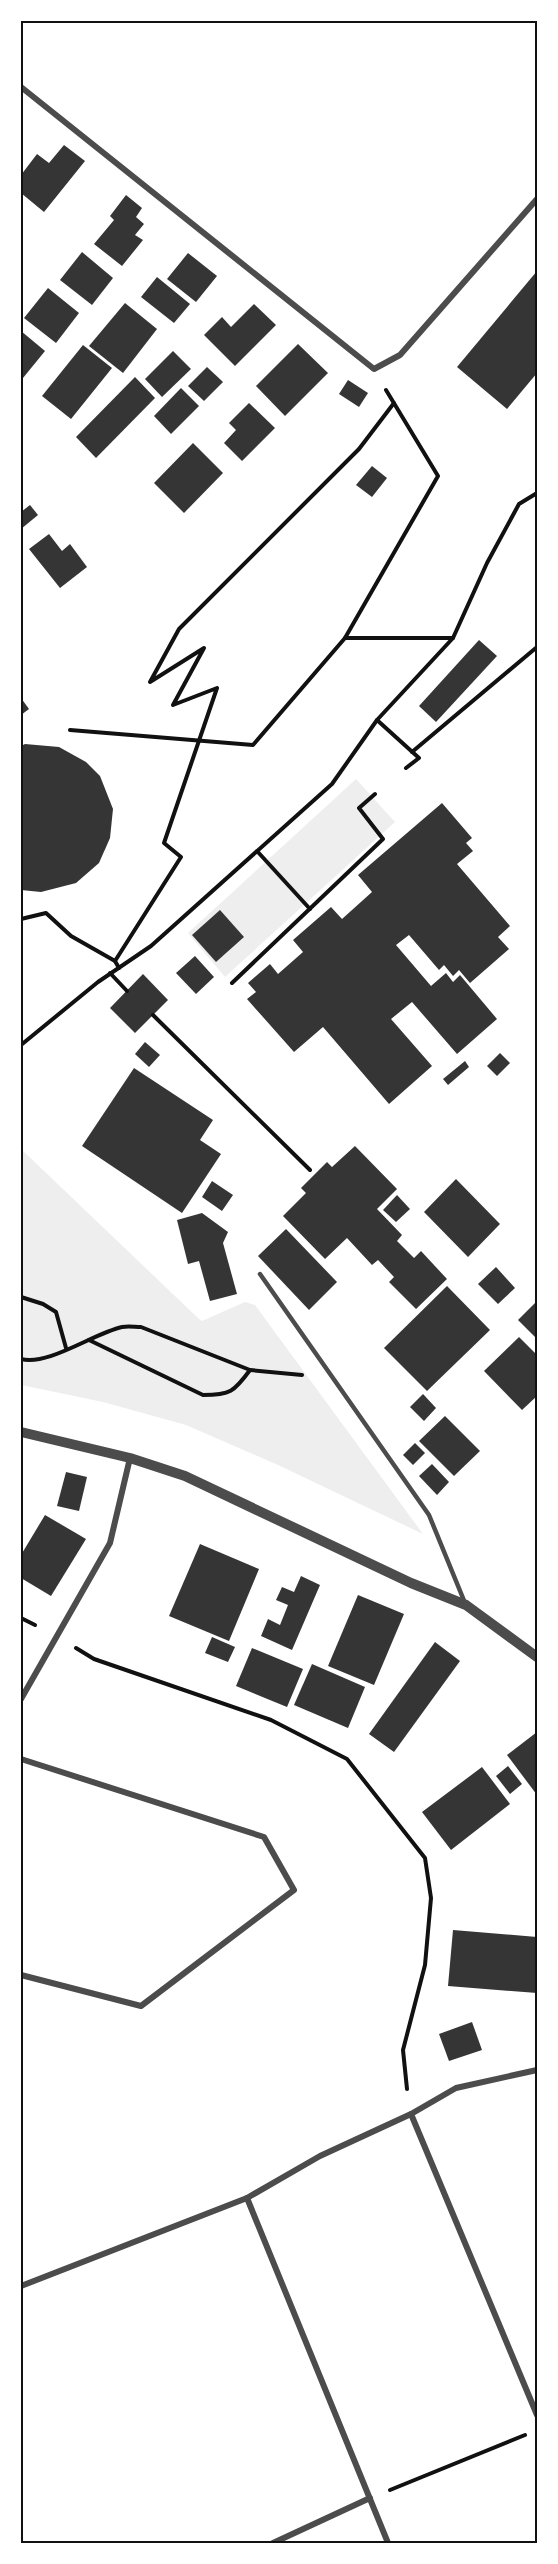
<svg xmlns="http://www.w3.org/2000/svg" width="558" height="2564" font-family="Lato,sans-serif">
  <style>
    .green { fill: #eee }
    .building { fill: #353535 }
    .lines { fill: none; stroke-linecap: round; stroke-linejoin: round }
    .path { stroke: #111; stroke-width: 4 }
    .service { stroke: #4c4c4c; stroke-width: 4.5 }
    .minor { stroke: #4c4c4c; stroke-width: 6 }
    .tertiary { stroke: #4c4c4c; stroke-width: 10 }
    .neatline { fill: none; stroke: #111; stroke-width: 2 }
  </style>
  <rect width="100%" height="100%" fill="#fff"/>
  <g class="green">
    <polygon points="356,779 395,822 225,977 188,933"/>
    <polygon points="21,1149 199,1319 202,1321 245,1302 255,1305 423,1534 278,1465 186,1425 103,1402 21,1385"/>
  </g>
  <g class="building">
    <polygon points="64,145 85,161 44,212 21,193 21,175 37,154 49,163"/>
    <polygon points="126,195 142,208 136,217 144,224 135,235 143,240 122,266 94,244 114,220 110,216"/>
    <polygon points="82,252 113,278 92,305 60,280"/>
    <polygon points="188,253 217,276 196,302 167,279"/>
    <polygon points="537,271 537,373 507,409 457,367"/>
    <polygon points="157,277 190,304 174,323 141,297"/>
    <polygon points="48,288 79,313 56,343 24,318"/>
    <polygon points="125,303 157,329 123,373 89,346"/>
    <polygon points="254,304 276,325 235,366 204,335 222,317 231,327"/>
    <polygon points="21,331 45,351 23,378 21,377"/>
    <polygon points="298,344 328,373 285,416 256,386"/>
    <polygon points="83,345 112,368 71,419 42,396"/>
    <polygon points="173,351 191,369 162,397 145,379"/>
    <polygon points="207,367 223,382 204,401 188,386"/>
    <polygon points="135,377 155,398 96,458 76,437"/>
    <polygon points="348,380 368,393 359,407 339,394"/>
    <polygon points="181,388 199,406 171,434 154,416"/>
    <polygon points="249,403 275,428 242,461 224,443 236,430 229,423"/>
    <polygon points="193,443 223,473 184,513 154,483"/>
    <polygon points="372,466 387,478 372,497 356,485"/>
    <polygon points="30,505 38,515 21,529 21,512"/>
    <polygon points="49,534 62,551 70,544 87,567 60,588 29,549"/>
    <polygon points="479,640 497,656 436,722 419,706"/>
    <polygon points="21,698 29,709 21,715"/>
    <polygon points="25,744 59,747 86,762 100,776 113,809 110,838 99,863 76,883 41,892 21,890 21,746"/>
    <polygon points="442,803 472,838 466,843 473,851 457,864 510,926 498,937 509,949 470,983 459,970 453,976 444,965 439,970 409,935 396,945 431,986 446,973 453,982 460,975 497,1019 457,1054 412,1002 391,1019 432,1066 389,1104 323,1027 294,1052 247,999 256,992 248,983 270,964 278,974 303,952 293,940 331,907 342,919 372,892 358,875"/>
    <polygon points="220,910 244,937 216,962 192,935"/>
    <polygon points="195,956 214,977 196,994 176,973"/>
    <polygon points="143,974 168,1000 135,1033 110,1008"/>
    <polygon points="145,1042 160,1055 149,1067 135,1054"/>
    <polygon points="500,1053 510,1063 497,1076 487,1066"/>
    <polygon points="465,1061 469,1067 448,1085 443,1079"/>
    <polygon points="134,1068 213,1120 200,1140 221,1154 182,1213 82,1146"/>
    <polygon points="355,1146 397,1189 377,1209 402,1235 397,1241 414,1258 421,1251 447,1279 416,1309 389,1282 394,1277 378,1260 372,1265 347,1238 325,1259 283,1216 306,1193 301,1188 327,1162 332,1167"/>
    <polygon points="456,1179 500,1224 468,1257 424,1212"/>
    <polygon points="212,1181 233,1195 222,1211 202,1197"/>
    <polygon points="397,1195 410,1209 396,1222 383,1210"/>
    <polygon points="202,1213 228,1232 223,1243 237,1294 210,1301 199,1261 188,1264 177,1220"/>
    <polygon points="286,1229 337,1282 309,1310 258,1256"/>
    <polygon points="496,1267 515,1288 498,1304 478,1284"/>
    <polygon points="447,1286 490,1330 427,1391 384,1348"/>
    <polygon points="537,1301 537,1339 518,1320"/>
    <polygon points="519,1337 537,1355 537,1396 522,1410 484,1371"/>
    <polygon points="423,1394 436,1408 424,1421 410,1407"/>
    <polygon points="445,1416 480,1451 454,1476 419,1441"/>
    <polygon points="415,1443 425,1453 413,1465 403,1455"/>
    <polygon points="432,1464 449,1482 437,1495 419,1476"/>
    <polygon points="66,1472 87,1477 79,1511 57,1506"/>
    <polygon points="45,1515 86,1539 51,1596 21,1578 21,1555"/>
    <polygon points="200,1544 259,1569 229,1641 169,1616"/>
    <polygon points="301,1576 320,1585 292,1650 261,1636 268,1619 280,1625 288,1605 276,1600 282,1587 294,1592"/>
    <polygon points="358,1595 404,1614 374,1685 328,1666"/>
    <polygon points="212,1637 235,1647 228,1662 205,1653"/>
    <polygon points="435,1642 460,1661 394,1752 369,1734"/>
    <polygon points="252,1648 303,1669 287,1707 236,1686"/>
    <polygon points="312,1664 365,1687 348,1728 294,1705"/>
    <polygon points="537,1732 537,1795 507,1755"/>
    <polygon points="508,1766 522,1784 510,1794 496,1776"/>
    <polygon points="482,1767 510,1804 451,1850 422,1812"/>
    <polygon points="453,1930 537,1937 537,1993 448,1986"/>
    <polygon points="472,2022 482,2050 449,2061 439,2034"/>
  </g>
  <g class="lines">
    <g class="path">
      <polyline points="386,390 438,476 345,638 453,638"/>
      <polyline points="377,720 419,758 406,768"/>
      <polyline points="70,730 253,745 345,638"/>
      <polyline points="412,752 537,647"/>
      <polyline points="257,851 310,909"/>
      <polyline points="21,919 46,913 71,936 115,961"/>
      <polyline points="119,968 115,961 181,857 164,843 217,688 173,705 204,648 150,682 179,629 359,449 394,403"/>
      <polyline points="110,973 127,991"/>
      <polyline points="232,983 383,839 359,808 375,794"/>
      <polyline points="153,1015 310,1170"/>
      <polyline points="21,1045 98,982 151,946 332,784 377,720 453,638 487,563 519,504 537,493"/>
      <polyline points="21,1297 43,1304 56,1312 66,1348"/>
      <path d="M89 1340 203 1395C230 1395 234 1392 250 1370"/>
      <path d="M21 1359C49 1366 94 1333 122 1327 128 1326 135 1327 141 1327L250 1370 302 1375"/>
      <polyline points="21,1618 35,1625"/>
      <polyline points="76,1648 94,1659 271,1720 347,1759 425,1858 431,1898 425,1965 403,2050 407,2089"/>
      <polyline points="390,2490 525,2435"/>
    </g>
    <polyline class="service" points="260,1274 429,1515 465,1603"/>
    <g class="minor">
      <polyline points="21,87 374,369 400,355 537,199"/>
      <polyline points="21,1699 110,1543 130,1458"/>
      <polyline points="21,1759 264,1837 294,1890 141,2006 21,1975"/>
      <polyline points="411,2114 537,2415"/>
      <polyline points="247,2198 388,2543"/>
      <polyline points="21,2286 247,2198 320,2156 411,2114 456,2088 537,2070"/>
      <polyline points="273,2543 370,2498"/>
    </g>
    <polyline class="tertiary" points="21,1432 130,1458 185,1476 411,1583 466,1605 537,1657"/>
  </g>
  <rect width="558" height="2564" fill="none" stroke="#ffffff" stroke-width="45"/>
  <rect x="22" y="22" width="514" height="2520" class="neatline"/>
</svg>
